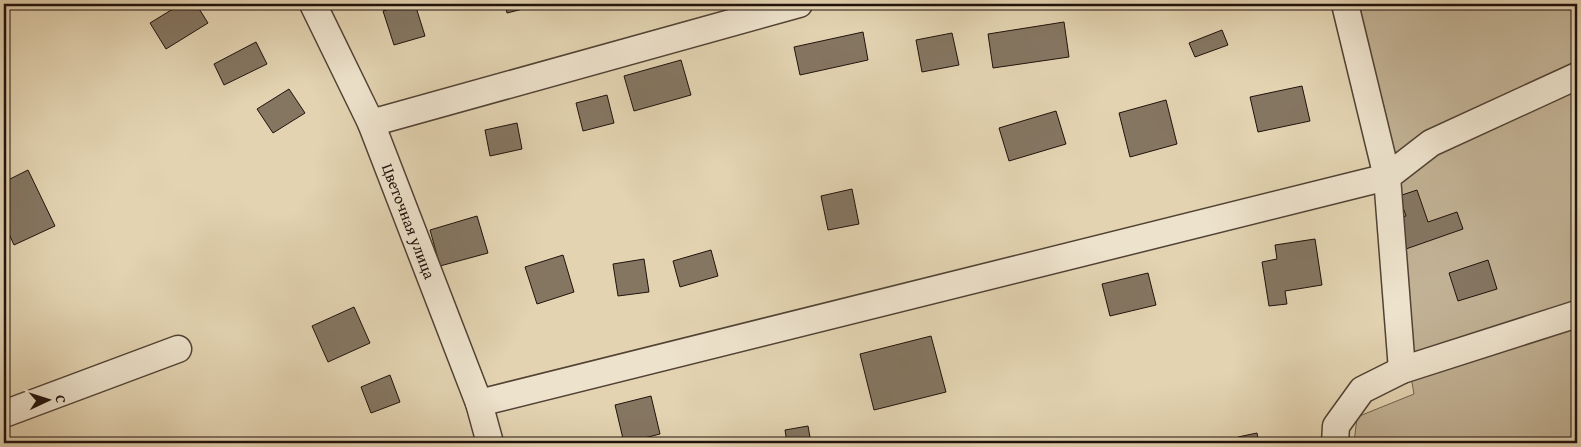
<svg xmlns="http://www.w3.org/2000/svg" width="1581" height="447" font-family="'Gentium Book Plus',serif">
  <style>
    .green { fill: #c2b295; stroke: #716250 }
    .building { fill: #857662; stroke: #20120c }
    .lines { fill: none; stroke-linecap: round; stroke-linejoin: round }
    .minor-casing { stroke: #514235; stroke-width: 29 }
    .minor { stroke: #ede2cc; stroke-width: 26 }
    .labels { text-anchor: middle; dominant-baseline: central; stroke-width: 4; stroke-linejoin: round; paint-order: stroke }
    .street-label { font-size: 16px; fill: #20120c; stroke: #ede2cc }
  </style>
  <rect width="100%" height="100%" fill="#e3d3b1"/>
  <filter id="stains"><feTurbulence type="fractalNoise" baseFrequency=".004" numOctaves="4"/><feColorMatrix values="0 0 0 0 .2 0 0 0 0 .09 0 0 0 0 .02 0 0 0 .5 -.17"/></filter>
  <radialGradient id="worn" r=".72"><stop offset=".6" stop-color="#630" stop-opacity="0"/><stop offset="1" stop-color="#630" stop-opacity=".3"/></radialGradient>
  <polygon class="green" points="1346,4 1577,4 1577,443 1354,443 1357,417 1414,394"/>
  <g class="building">
    <polygon points="181,4 196,4 208,23 166,49 150,23"/>
    <polygon points="407,4 415,4 425,36 394,45 383,11"/>
    <polygon points="505,4 543,4 507,13"/>
    <polygon points="1064,22 1069,57 993,68 988,34"/>
    <polygon points="1222,30 1228,45 1195,57 1189,43"/>
    <polygon points="863,32 868,60 800,75 794,47"/>
    <polygon points="952,33 959,65 922,72 916,40"/>
    <polygon points="256,42 267,64 224,85 214,64"/>
    <polygon points="681,60 691,95 634,111 624,76"/>
    <polygon points="1302,86 1310,121 1258,132 1250,97"/>
    <polygon points="289,89 305,113 273,133 257,109"/>
    <polygon points="607,95 614,123 583,131 576,103"/>
    <polygon points="1166,100 1177,144 1130,157 1119,113"/>
    <polygon points="1056,111 1066,144 1009,161 999,128"/>
    <polygon points="517,123 522,149 490,156 485,130"/>
    <polygon points="28,170 55,226 14,245 4,223 4,182"/>
    <polygon points="852,189 859,224 828,230 821,196"/>
    <polygon points="1417,190 1428,222 1457,212 1463,229 1403,250 1393,221 1406,216 1399,196"/>
    <polygon points="477,216 488,253 440,266 430,230"/>
    <polygon points="1315,239 1322,285 1285,291 1287,304 1269,306 1262,262 1277,259 1275,245"/>
    <polygon points="711,250 718,276 680,287 673,261"/>
    <polygon points="563,255 574,292 537,304 525,267"/>
    <polygon points="644,259 649,292 618,296 613,264"/>
    <polygon points="1488,260 1497,289 1458,301 1449,273"/>
    <polygon points="1148,273 1156,305 1110,316 1102,284"/>
    <polygon points="354,307 370,343 328,362 312,326"/>
    <polygon points="931,336 946,392 874,410 860,354"/>
    <polygon points="390,375 400,402 371,413 361,387"/>
    <polygon points="651,396 660,434 624,443 615,405"/>
    <polygon points="808,426 811,443 787,443 785,430"/>
    <polygon points="1257,433 1259,443 1239,443 1238,437"/>
    <polygon points="549,439 550,443 526,443"/>
  </g>
  <g class="lines">
    <defs>
      <g id="minor">
        <polyline points="313,4 371,123 479,403 490,443"/>
        <polyline points="1345,4 1387,177 1402,370"/>
        <polyline points="371,123 799,4"/>
        <polyline points="479,403 1387,177 1431,143 1577,76"/>
        <polyline points="4,414 178,349"/>
        <polyline points="1335,443 1336,426 1362,390 1402,370 1577,314"/>
      </g>
    </defs>
    <use href="#minor" class="minor-casing"/>
    <use href="#minor" class="minor"/>
  </g>
  <g class="labels">
    <g class="street-label">
      <text transform="translate(409 221) rotate(69)">Цветочная улица</text>
    </g>
  </g>
  <rect width="1581" height="447" fill="none" stroke="#e3d3b1" stroke-width="20"/>
  <rect x="5" y="5" width="1571" height="437" fill="none" stroke="#20120c" stroke-width="2.5"/>
  <rect x="10" y="10" width="1561" height="427" fill="none" stroke="#20120c"/>
  <g transform="translate(48 400) rotate(86)" stroke="#ede2cc" stroke-width="4" paint-order="stroke">
  <path d="M0-4L9 19L0 12L-9 19Z" fill="#20120c"/>
  <text y="-8" font-size="14" font-weight="bold" text-anchor="middle" fill="#20120c">С</text>
  </g>
  <rect width="100%" height="100%" filter="url(#stains)"/>
  <rect width="100%" height="100%" fill="url(#worn)"/>
</svg>
